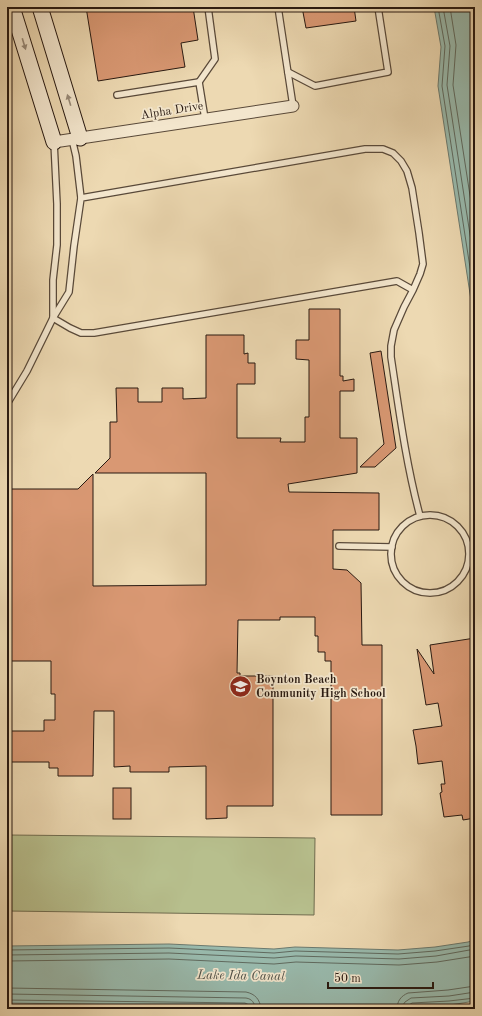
<svg xmlns="http://www.w3.org/2000/svg" width="482" height="1016" font-family="'Old Standard TT',serif">
  <style>
    .green { fill: #b7bf8d; stroke: #706c4f }
    .water { fill: #99baad; stroke: #6c7a6f }
    .lines { fill: none; stroke-linecap: round; stroke-linejoin: round }
    .shore { stroke: #606a5f; stroke-width: 1 }
    .building { fill: #d99873; stroke: #281911 }
    .lane-casing { stroke: #594939; stroke-width: 8 }
    .street-casing { stroke: #594939; stroke-width: 13 }
    .secondary-casing { stroke: #281911; stroke-width: 17 }
    .lane { stroke: #f3e6cd; stroke-width: 5.5 }
    .street { stroke: #f3e6cd; stroke-width: 11 }
    .secondary { stroke: #f3e6cd; stroke-width: 15 }
    .oneway { fill: #988a78 }
    .labels { text-anchor: middle; dominant-baseline: central; stroke-width: 3.5; stroke-linejoin: round; paint-order: stroke }
    .street-label { font-size: 12px; fill: #281911; stroke: #f3e6cd }
    .poi-label { font-size: 12px; font-weight: bold; fill: #281911; stroke: #f3e6cd; text-anchor: start }
    .water-label { font-size: 13px; font-style: italic; fill: #505148; stroke: #f3e6cd }
  </style>
  <rect width="100%" height="100%" fill="#edd9b2"/>
  <filter id="stains"><feTurbulence type="fractalNoise" baseFrequency=".005" numOctaves="4"/><feColorMatrix values="0 0 0 0 .2 0 0 0 0 .09 0 0 0 0 .02 0 0 0 .5 -.17"/></filter>
  <radialGradient id="worn" r=".72"><stop offset=".6" stop-color="#630" stop-opacity="0"/><stop offset="1" stop-color="#630" stop-opacity=".3"/></radialGradient>
  <polygon class="green" points="7,823 8,835 315,838 314,915 7,911"/>
  <g class="water">
    <polygon points="434,7 475,7 475,326 438,86 441,47"/>
    <polygon points="475,940 475,1001 450,1005 409,1007 267,1007 7,1003 7,946 169,944 274,949 295,947 398,950 435,947 468,942"/>
  </g>
  <g class="lines">
    <g class="shore">
      <polyline points="438,7 445,46 442,86 475,300"/>
      <polyline points="443,7 450,46 447,85 475,267"/>
      <polyline points="450,7 456,45 453,85 475,228"/>
      <polyline points="7,950 169,948 274,953 295,951 398,954 435,951 469,946 475,944"/>
      <polyline points="7,955 169,953 274,958 296,956 399,959 436,956 475,949"/>
      <polyline points="7,961 169,959 274,964 296,962 399,965 437,962 475,956"/>
      <path d="M7 988 246 992C255 994 260 999 261 1009"/>
      <path d="M7 994 246 998C252 999 255 1003 255 1009"/>
      <polyline points="7,1000 245,1003 249,1005 250,1009"/>
      <path d="M397 1009C397 1001 401 996 408 993L448 990 475 986"/>
      <polyline points="403,1009 403,1005 405,1002 411,998 449,996 475,992"/>
      <polyline points="408,1009 409,1005 412,1003 449,1001 475,998"/>
    </g>
  </g>
  <g class="building">
    <polygon points="86,7 193,7 198,40 181,43 185,67 98,81"/>
    <polygon points="302,7 354,7 356,21 306,28"/>
    <polygon points="309,309 340,309 340,376 343,376 343,381 354,379 354,391 340,391 340,438 357,438 357,473 288,484 289,492 379,493 379,530 333,530 333,569 347,570 361,583 362,645 382,645 382,815 331,815 331,661 325,661 325,652 318,652 318,636 315,636 315,617 280,617 280,620 238,620 237,673 240,673 240,676 273,676 273,806 227,806 227,818 206,819 206,766 169,767 169,772 130,772 130,766 114,767 114,711 94,711 93,776 58,776 58,768 49,768 49,762 7,762 7,731 44,731 44,720 55,720 55,694 51,694 51,661 7,661 7,489 78,489 93,474 93,586 206,585 206,473 95,473 110,458 110,422 117,422 116,388 138,388 138,402 162,402 162,388 183,388 183,399 206,398 206,335 244,335 244,354 248,353 248,363 255,363 255,384 237,384 237,438 281,438 280,442 305,442 305,417 309,417 309,360 296,359 296,340 309,340"/>
    <polygon points="381,351 396,448 375,467 360,467 384,444 370,353"/>
    <polygon points="475,638 475,818 463,820 462,815 444,817 440,793 442,792 441,784 445,784 442,761 418,764 416,746 413,730 442,726 438,703 426,705 417,649 434,674 430,645"/>
    <rect x="113" y="788" width="18" height="31"/>
  </g>
  <g class="lines">
    <defs>
      <g id="lane">
        <polyline points="278,7 293,106"/>
        <polyline points="288,72 315,86 388,72 378,7"/>
        <polyline points="199,82 215,59 208,7"/>
        <polyline points="117,95 199,82 205,119"/>
        <polyline points="72,139 76,156 81,198"/>
        <path d="M413 290 397 281 94 333H81L70 328 53 318 69 292 74 246 81 198 365 149H383L393 153 401 161 407 171 412 188 419 233 423 264 420 274 413 290 404 307 394 330 391 346V357C399 410 406 464 420 516"/>
        <polyline points="7,404 27,371 53,318 53,280 57,245 57,204 54,142"/>
        <circle cx="430" cy="554" r="39"/>
        <polyline points="339,546 392,547"/>
      </g>
      <polyline id="street" points="54,142 293,106"/>
      <g id="secondary">
        <polyline points="12,7 54,142"/>
        <polyline points="40,7 80,138"/>
      </g>
    </defs>
    <use href="#lane" class="lane-casing"/>
    <use href="#street" class="street-casing"/>
    <use href="#secondary" class="secondary-casing"/>
    <use href="#lane" class="lane"/>
    <use href="#street" class="street"/>
    <use href="#secondary" class="secondary"/>
  </g>
  <defs><path id="oneway-solid" d="M-6-.8H1V-3.2L6.5 0L1 3.2V.8H-6Z"/></defs>
  <g class="oneway">
    <use href="#oneway-solid" transform="translate(24 44) rotate(73)"/>
    <use href="#oneway-solid" transform="translate(69 100) rotate(-107)"/>
  </g>
  <defs>
    <symbol id="school-disc" viewBox="-11 -11 22 22"><circle r="9.5" fill="#8f2418" stroke="#f3e6cd"/><path d="M0-5L7-2L0 1L-7-2ZM-4 1L0 2.5L4 1V4Q0 6-4 4Z" fill="#fff"/></symbol>
  </defs>
  <g fill-rule="evenodd">
    <use href="#school-disc" x="228" y="674" width="25" height="25"/>
  </g>
  <g class="labels">
    <g class="street-label">
      <text transform="translate(172 111) rotate(-9)">Alpha Drive</text>
    </g>
    <g class="poi-label">
      <text x="256" y="680">Boynton Beach<tspan x="256" dy="14">Community High School</tspan></text>
    </g>
    <g class="water-label">
      <text transform="translate(241 976) rotate(1)">Lake Ida Canal</text>
    </g>
  </g>
  <rect width="482" height="1016" fill="none" stroke="#edd9b2" stroke-width="24"/>
  <rect x="8" y="8" width="466" height="1000" fill="none" stroke="#281911" stroke-width="2"/>
  <rect x="12" y="12" width="458" height="992" fill="none" stroke="#281911"/>
  <path d="M328 982v6h105v-6" fill="none" stroke="#281911" stroke-width="2"/>
  <text x="334" y="982" font-size="12" fill="#281911" stroke="#f3e6cd" stroke-width="3" paint-order="stroke">50 m</text>
  <rect width="100%" height="100%" filter="url(#stains)"/>
  <rect width="100%" height="100%" fill="url(#worn)"/>
</svg>
